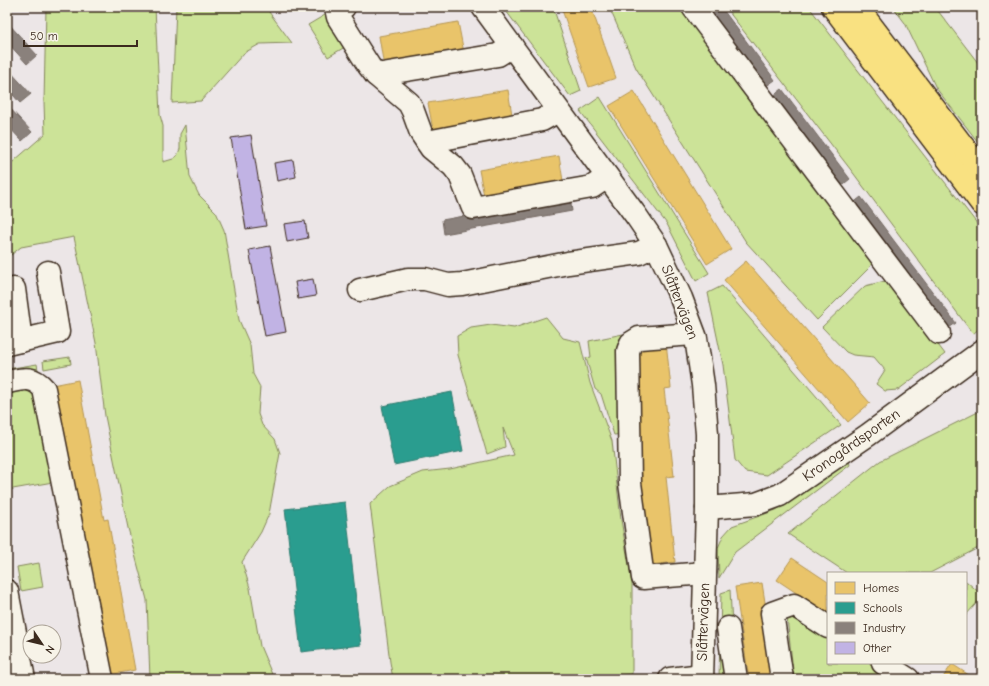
<svg xmlns="http://www.w3.org/2000/svg" width="989" height="686" font-family="'Comic Neue',sans-serif">
  <style>
    .green { fill: #cce398; stroke: #84865b }
    .homes { fill: #e9c46a; stroke: #b59653 }
    .schools { fill: #2a9d8f; stroke: #2f7a6d }
    .industry { fill: #8a817c; stroke: #726760 }
    .building { fill: #c1b3e4; stroke: #3b2a1e }
    .lines { fill: none; stroke-linecap: round; stroke-linejoin: round }
    .minor-casing { stroke: #3b2a1e; stroke-width: 25 }
    .highway-casing { stroke: #3b2a1e; stroke-width: 25 }
    .minor { stroke: #f7f3e8; stroke-width: 22 }
    .highway { stroke: #f9e181; stroke-width: 22 }
    .labels { text-anchor: middle; dominant-baseline: central; stroke-width: 4; stroke-linejoin: round; paint-order: stroke }
    .street-label { font-size: 15px; fill: #3b2a1e; stroke: #f7f3e8 }
  </style>
  <rect width="100%" height="100%" fill="#ece6e7"/>
  <filter id="ink" filterUnits="userSpaceOnUse"><feTurbulence type="fractalNoise" baseFrequency=".025" numOctaves="2"/><feDisplacementMap in="SourceGraphic" scale="8" xChannelSelector="R" yChannelSelector="G"/><feConvolveMatrix kernelMatrix="1 2 1 2 8 2 1 2 1" color-interpolation-filters="sRGB"/></filter>
  <g filter="url(#ink)">
    <g class="green">
      <polygon points="46,7 155,7 160,115 163,126 163,162 173,159 177,156 180,149 180,134 185,125 190,177 199,195 216,212 224,230 239,320 250,345 253,374 260,387 258,414 262,425 275,439 280,453 269,514 261,532 242,562 250,588 260,646 274,679 150,679 147,600 128,528 105,416 96,343 74,237 21,247 7,258 7,167 45,134 44,102"/>
      <polygon points="176,7 273,7 269,12 292,43 260,44 244,53 201,101 172,103"/>
      <polygon points="503,7 553,7 581,91 570,96"/>
      <polygon points="609,7 680,7 757,112 871,253 873,260 870,267 817,320 746,242 636,68"/>
      <polygon points="725,7 809,7 982,230 982,326 973,334 854,174"/>
      <polygon points="893,7 935,7 982,68 982,147 936,88 905,23"/>
      <polygon points="330,12 350,44 328,57 308,25"/>
      <polygon points="600,97 709,273 696,281 667,224 580,111"/>
      <polygon points="889,280 945,354 898,390 885,391 876,384 885,370 874,357 853,355 846,352 822,327 865,286"/>
      <polygon points="722,286 841,425 767,475 745,472 735,460 723,365 708,293"/>
      <polygon points="546,317 563,338 580,342 590,383 612,441 621,520 632,583 632,674 598,679 393,679 390,662 370,504 390,486 423,472 450,469 514,455 503,428 505,447 487,454 458,355 457,336 471,328 491,325 514,328"/>
      <polygon points="623,334 624,341 624,434 614,435 601,394 595,389 586,358 591,357 589,341"/>
      <polygon points="70,357 71,364 44,369 43,361"/>
      <polygon points="37,364 38,370 7,376 7,369"/>
      <polygon points="24,386 37,392 53,482 7,490 7,390"/>
      <polygon points="982,410 982,546 930,573 847,573 788,534 880,461"/>
      <polygon points="849,461 850,465 735,552 719,578 718,548 723,536 732,526 776,510"/>
      <polygon points="39,563 43,587 21,591 17,567"/>
      <polygon points="966,581 982,595 982,597 966,615"/>
      <polygon points="730,590 735,679 719,679 721,593"/>
      <polygon points="793,610 828,631 828,663 878,663 902,679 794,679 787,618"/>
    </g>
    <g class="homes">
      <polygon points="561,7 591,7 616,78 589,87"/>
      <polygon points="458,22 464,53 384,67 379,36"/>
      <polygon points="508,90 513,121 434,135 428,103"/>
      <polygon points="634,91 731,249 707,264 609,106"/>
      <polygon points="559,156 564,187 485,201 479,170"/>
      <polygon points="746,261 870,403 848,422 724,280"/>
      <polygon points="666,342 671,388 664,389 674,476 666,477 675,562 644,566 635,477 642,477 632,389 640,389 635,345"/>
      <polygon points="78,380 104,520 108,519 135,670 109,675 53,385"/>
      <polygon points="792,558 828,582 828,614 777,580"/>
      <polygon points="762,583 777,679 749,679 735,587"/>
      <polygon points="7,632 16,679 7,679"/>
      <polygon points="952,664 975,679 942,679"/>
    </g>
    <g class="schools">
      <polygon points="452,392 463,451 394,465 382,406"/>
      <polygon points="345,502 361,645 301,652 285,509"/>
    </g>
    <g class="industry">
      <polygon points="704,7 721,7 775,80 765,87"/>
      <polygon points="977,7 982,7 982,14"/>
      <polygon points="7,22 37,55 27,64 7,42"/>
      <polygon points="7,68 31,94 20,103 7,88"/>
      <polygon points="782,89 850,179 840,187 772,97"/>
      <polygon points="7,105 32,132 22,141 7,125"/>
      <polygon points="570,197 572,211 444,234 442,220"/>
      <polygon points="861,197 956,323 946,330 852,204"/>
    </g>
    <g class="building">
      <polygon points="251,135 266,226 246,229 231,138"/>
      <polygon points="293,160 296,177 277,181 274,163"/>
      <polygon points="305,221 308,238 287,242 284,224"/>
      <polygon points="270,246 286,332 265,336 249,250"/>
      <polygon points="313,279 316,296 298,299 295,282"/>
    </g>
    <g class="lines">
      <defs>
        <g id="minor">
          <polyline points="344,7 336,8 338,17 369,66 376,75 409,103 413,111 421,133 431,148 453,166 460,175 473,208 592,187 607,177"/>
          <polyline points="483,7 637,217 656,245 681,298 696,338 703,385 707,434 707,508 702,679"/>
          <polyline points="693,7 939,333"/>
          <polyline points="376,75 498,55 512,46"/>
          <polyline points="427,142 542,120 558,111"/>
          <polyline points="14,289 21,341"/>
          <polyline points="360,290 408,279 425,279 448,285 462,284 568,263 639,253 656,245"/>
          <polyline points="694,334 639,338 631,343 628,351 630,483 643,578 705,573"/>
          <polyline points="7,344 58,332 48,272"/>
          <path d="M7 382C23 379 32 375 44 389L102 679"/>
          <polyline points="707,508 756,504 780,495 868,435 982,351"/>
          <polyline points="7,591 24,679"/>
          <polyline points="728,628 736,679"/>
          <polyline points="883,663 908,679"/>
          <polyline points="670,679 702,675"/>
          <polyline points="782,679 772,613 794,605 828,627"/>
        </g>
        <g id="highway">
          <polyline points="833,7 982,204"/>
          <polyline points="857,7 982,171"/>
        </g>
      </defs>
      <use href="#minor" class="minor-casing"/>
      <use href="#highway" class="highway-casing"/>
      <use href="#minor" class="minor"/>
      <use href="#highway" class="highway"/>
    </g>
  </g>
  <g class="labels">
    <g class="street-label">
      <text transform="translate(680 302) rotate(69)">Slåttervägen</text>
      <text transform="translate(851 445) rotate(-35)">Kronogårdsporten</text>
      <text transform="translate(703 622) rotate(-88)">Slåttervägen</text>
    </g>
  </g>
  <rect width="989" height="686" fill="none" stroke="#f7f3e8" stroke-width="24"/>
  <rect x="12" y="12" width="965" height="662" fill="none" stroke="#3b2a1e" stroke-width="1.5" filter="url(#ink)"/>
  <rect x="827" y="572" width="140" height="92" fill="#f7f3e8" stroke="#aca397"/>
  <rect x="835" y="582" width="20" height="12" fill="#e9c46a" stroke="#aca397"/>
  <text x="863" y="592" font-size="12" fill="#3b2a1e">Homes</text>
  <rect x="835" y="602" width="20" height="12" fill="#2a9d8f" stroke="#aca397"/>
  <text x="863" y="612" font-size="12" fill="#3b2a1e">Schools</text>
  <rect x="835" y="622" width="20" height="12" fill="#8a817c" stroke="#aca397"/>
  <text x="863" y="632" font-size="12" fill="#3b2a1e">Industry</text>
  <rect x="835" y="642" width="20" height="12" fill="#c1b3e4" stroke="#aca397"/>
  <text x="863" y="652" font-size="12" fill="#3b2a1e">Other</text>
  <g transform="translate(42 644) rotate(125)"><circle r="19" fill="#f7f3e8" stroke="#aca397"/>
  <path d="M0-3L7 15L0 10L-7 15Z" fill="#3b2a1e"/>
  <text y="-6" font-size="11" font-weight="bold" text-anchor="middle" fill="#3b2a1e">N</text>
  </g>
  <path d="M24 40v6h113v-6" fill="none" stroke="#3b2a1e" stroke-width="2"/>
  <text x="30" y="40" font-size="12" fill="#3b2a1e" stroke="#f7f3e8" stroke-width="3" paint-order="stroke">50 m</text>
</svg>
